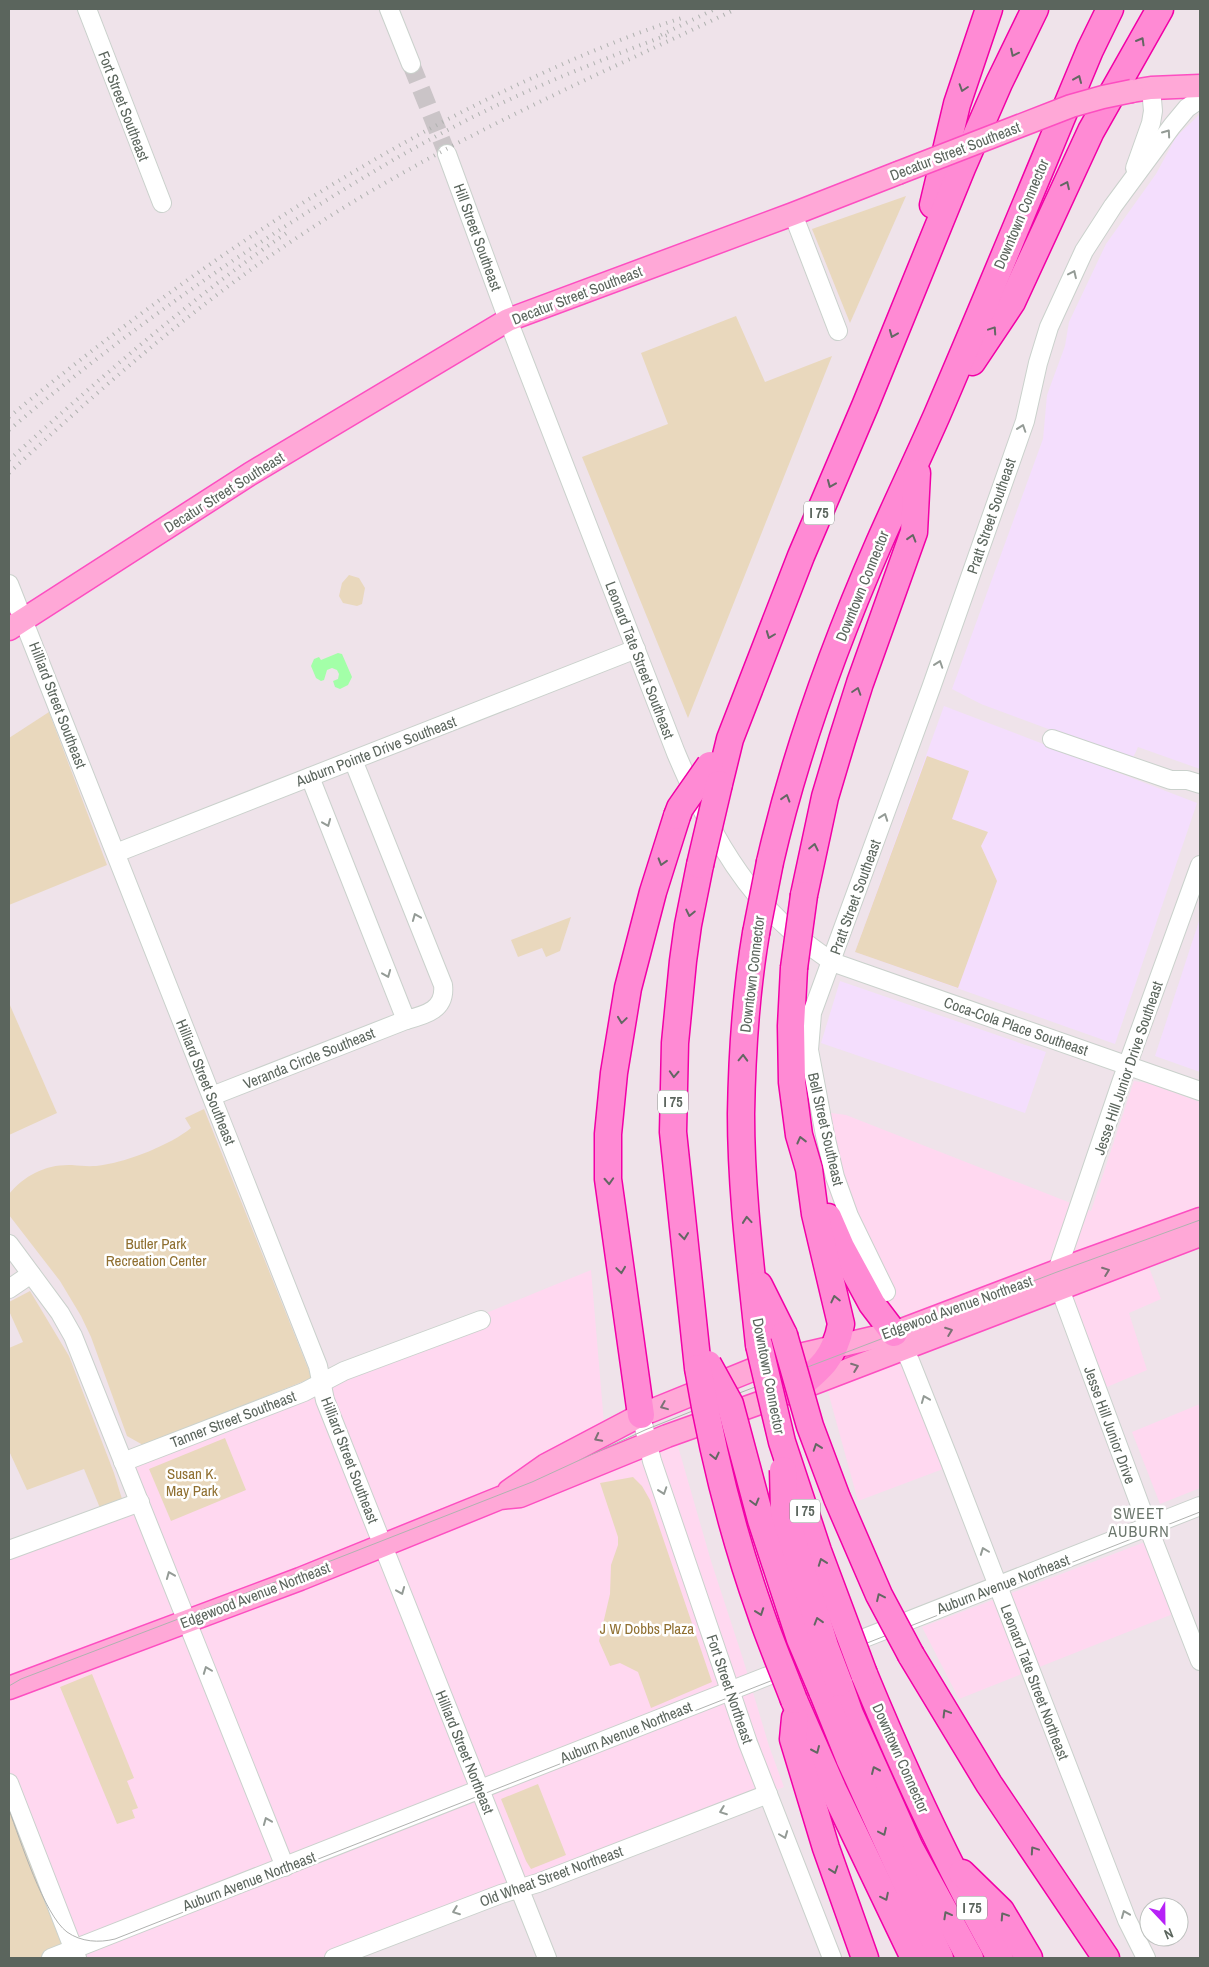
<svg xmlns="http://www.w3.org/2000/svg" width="1209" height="1967" font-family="'Archivo Narrow',sans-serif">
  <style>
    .commercial { fill: #ffd8f0 }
    .medical { fill: #f4defd }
    .green { fill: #e9d8bd }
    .water { fill: #a3ffa8 }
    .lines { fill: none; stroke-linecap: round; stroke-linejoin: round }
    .minor-tunnel { stroke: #cac4c7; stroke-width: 18; stroke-dasharray: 18 9; stroke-linecap: butt }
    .minor-casing { stroke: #cad1cc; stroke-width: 20 }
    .major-casing { stroke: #fd4ec1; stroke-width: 25 }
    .highway-casing { stroke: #f200a7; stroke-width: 29 }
    .minor { stroke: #fff; stroke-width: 18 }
    .major { stroke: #ffa8d7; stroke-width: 22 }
    .highway { stroke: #ff8ad4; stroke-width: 26 }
    .tram { stroke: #b0b2b0; stroke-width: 1 }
    .rail { stroke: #b0b2b0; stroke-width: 4; stroke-dasharray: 1 6; stroke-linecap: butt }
    .major-bridge-casing { stroke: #fd4ec1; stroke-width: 25; stroke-linecap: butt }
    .highway-bridge-casing { stroke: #f200a7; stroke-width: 29; stroke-linecap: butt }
    .major-bridge { stroke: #ffa8d7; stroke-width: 22 }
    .highway-bridge { stroke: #ff8ad4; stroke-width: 26 }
    .oneway { stroke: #636763 }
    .oneway2 { stroke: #949b96 }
    .oneway3 { stroke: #7c7275 }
    .labels { text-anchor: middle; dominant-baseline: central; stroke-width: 5; stroke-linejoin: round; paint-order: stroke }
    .shield { fill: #fff; stroke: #8c938e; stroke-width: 1 }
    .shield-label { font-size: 14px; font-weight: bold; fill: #5b655d }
    .street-label { font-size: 15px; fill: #5b655d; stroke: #fff }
    .park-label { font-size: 15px; fill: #8f6f30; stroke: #fff }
    .neighbourhood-label { font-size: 16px; letter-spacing: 1px; fill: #6c776d; stroke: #fff }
  </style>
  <rect width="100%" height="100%" fill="#efe3ea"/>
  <g class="commercial">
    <polygon points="1134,1081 1147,1083 1200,1102 1200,1212 911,1317 885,1307 843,1232 823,1179 809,1110 846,1115 1091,1211"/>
    <polygon points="1147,1262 1161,1299 1129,1313 1147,1370 1107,1387 1069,1294"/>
    <polygon points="591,1270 606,1447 671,1422 711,1561 743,1659 769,1746 784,1787 349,1958 77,1958 9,1834 9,1550 140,1502 123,1462"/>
    <polygon points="900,1360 943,1469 858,1501 827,1388"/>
    <polygon points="1200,1404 1200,1488 1160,1504 1132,1432"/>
    <polygon points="1145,1542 1173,1614 959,1699 922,1627"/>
  </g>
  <g class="medical">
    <polygon points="1200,114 1200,769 1138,747 1132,760 981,704 952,689 1043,439 1047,395 1065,346 1069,322 1106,244 1156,174 1176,137"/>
    <polygon points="944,706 1197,803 1115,1044 855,952"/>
    <polygon points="1200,918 1200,1072 1155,1056"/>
    <polygon points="840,981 1046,1052 1025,1113 821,1043"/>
  </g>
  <g class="green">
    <polygon points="906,196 850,323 812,229"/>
    <polygon points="736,316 765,382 832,356 688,718 582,457 668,424 641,353"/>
    <polygon points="349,575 359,578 365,588 362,604 357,606 343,603 339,596 342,583"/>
    <polygon points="49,712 107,865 9,905 9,738"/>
    <polygon points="927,756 969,771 952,819 988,832 981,846 997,881 958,988 855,952"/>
    <polygon points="571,917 560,951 546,957 542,948 518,957 511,940"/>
    <polygon points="9,1003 57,1113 9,1135"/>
    <path d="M204 1109 312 1378 143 1445 127 1436 91 1337 81 1316 60 1281 9 1215V1194C25 1175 46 1164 72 1165 83 1166 92 1167 103 1165 129 1161 170 1145 191 1128L185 1118Z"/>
    <polygon points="30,1291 69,1356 114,1473 122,1499 100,1508 84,1469 27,1490 9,1451 9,1348 23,1342 9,1311 9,1302"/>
    <polygon points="225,1438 246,1490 171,1521 149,1469"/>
    <polygon points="633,1477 642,1486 650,1500 712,1682 651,1708 638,1672 620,1663 610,1666 599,1641 610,1594 611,1565 618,1545 618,1537 600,1483"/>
    <polygon points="92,1674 134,1778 127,1781 138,1808 132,1810 135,1818 117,1824 60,1687"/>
    <polygon points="538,1784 566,1855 531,1869 526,1861 501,1799"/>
    <polygon points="9,1801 69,1958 9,1958"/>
  </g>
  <polygon class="water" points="338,653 342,654 352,677 348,685 340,689 335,687 333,681 338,679 339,674 337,670 332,668 327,670 324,680 321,681 316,678 311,666 314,659 319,657 321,660"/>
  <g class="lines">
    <polyline class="minor-tunnel" points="411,64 447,154"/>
    <defs>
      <g id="minor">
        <polyline points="87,9 162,203"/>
        <polyline points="389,9 411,64"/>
        <path d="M447 154 508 320 676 753C703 817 736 882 789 929 802 941 817 951 832 962L1200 1091"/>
        <polyline points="1135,168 1151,123 1153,111 1151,88"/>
        <polyline points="793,214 838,331"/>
        <polyline points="9,584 318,1366 325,1400 547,1958"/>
        <polyline points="1052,739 1171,780 1187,780 1200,784"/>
        <path d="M310 777 406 1020C425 1015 446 1010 443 985L353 760"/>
        <polyline points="116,853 636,649"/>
        <polyline points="1200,865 1122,1080 1057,1271 1064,1300 1150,1532 1200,1661"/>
        <polyline points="212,1096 406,1020"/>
        <polyline points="9,1244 60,1313 73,1336 285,1867"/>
        <polyline points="9,1289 31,1274"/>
        <polyline points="886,1292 849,1216 835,1177 825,1135 809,1050 812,1013 931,688 1025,421 1038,363 1049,327 1084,251 1113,206 1172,126 1187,108 1200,99"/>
        <polyline points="897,1337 910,1361 949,1459 1127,1920 1146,1958"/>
        <polyline points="641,1415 652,1461 748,1743 832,1958"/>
        <polyline points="123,1462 304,1392 344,1371 481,1320"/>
        <polyline points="9,1550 140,1502"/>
        <polyline points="9,1783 77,1958"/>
        <polyline points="51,1958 1200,1506"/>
        <polyline points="334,1958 501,1894 538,1883 768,1794"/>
      </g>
      <g id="major">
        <polyline points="1132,91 1151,88 1200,86"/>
        <polyline points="9,629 250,474 508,320 793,214 898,173"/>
        <polyline points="509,1491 546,1465 641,1415 774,1361 894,1333 1081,1262 1200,1219"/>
        <polyline points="9,1688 300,1579 500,1498 520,1496 667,1436 793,1391 1200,1235"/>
      </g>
      <g id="highway">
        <polyline points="933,205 957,104 989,9"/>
        <polyline points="972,362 1012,302 1091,131 1160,9"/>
        <polyline points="719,784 730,739 801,556 865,406 962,168 999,83 1035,9"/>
        <path d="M770 862C795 753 834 646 879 543 898 500 918 458 937 415 989 294 1039 172 1090 50L1110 9"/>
        <polyline points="804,895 825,797 842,740 860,683 914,532 917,473"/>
        <path d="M756 933C746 992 742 1054 741 1114 741 1191 751 1268 759 1345"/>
        <polyline points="828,1217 841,1247 872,1304 894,1333"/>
        <polyline points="759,1285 784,1335"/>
        <polyline points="698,1368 673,1132 675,1043 683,961 688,925 700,865"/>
        <path d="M793 1391C819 1370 835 1358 841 1324L815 1214 809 1169 799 1135 792 1082 791 1026 794 968"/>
        <polyline points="641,1415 608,1179 608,1134 614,1073 628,988 653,892 677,816"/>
        <polyline points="911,1655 989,1784 1106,1958"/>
        <path d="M864 1674C904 1771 948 1866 1000 1958"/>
        <polyline points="839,1683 850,1714 910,1848 970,1958"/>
        <polyline points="822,1691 849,1758 940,1958"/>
        <polyline points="794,1700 833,1789 914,1958"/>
        <polyline points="795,1718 793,1739 826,1848 865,1958"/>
        <polyline points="962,1873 1001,1911 1029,1958"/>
      </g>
    </defs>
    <use href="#minor" class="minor-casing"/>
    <use href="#major" class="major-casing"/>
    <use href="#highway" class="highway-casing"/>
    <use href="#minor" class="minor"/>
    <use href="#major" class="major"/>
    <use href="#highway" class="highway"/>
    <g class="tram">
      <polyline points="9,1686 21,1679 333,1560 532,1482 645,1430 700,1408 1057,1272 1200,1220"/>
      <path d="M9 1810C20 1839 44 1915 67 1932 81 1942 99 1943 115 1939L1200 1512"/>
    </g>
    <g class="rail">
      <polyline points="661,35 715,9"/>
      <path d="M9 417C161 292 324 178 502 92 561 64 622 37 685 17"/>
      <path d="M9 430C102 351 200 280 303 215 361 178 420 143 481 113 542 83 604 59 667 35"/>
      <path d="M9 460C98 380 188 300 288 232"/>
      <path d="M9 473C104 385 201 300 310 229 444 141 592 78 736 9"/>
    </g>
    <defs>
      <polyline id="major-bridge" points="898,173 1071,106 1103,97 1132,91"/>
      <g id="highway-bridge">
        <polyline points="677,816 680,808 710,765"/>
        <polyline points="700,865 719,784"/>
        <polyline points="756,933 770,862"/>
        <polyline points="794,968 804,895"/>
        <polyline points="784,1335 810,1426 837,1498 879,1595 911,1655"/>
        <polyline points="759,1345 782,1442 818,1551 864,1674"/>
        <polyline points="708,1364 730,1404 761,1520 800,1639 822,1691"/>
        <path d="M698 1368C712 1451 732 1532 760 1611 770 1641 783 1671 794 1700"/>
        <polyline points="783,1470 784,1512 825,1646 839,1683"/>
      </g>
    </defs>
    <use href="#major-bridge" class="major-bridge-casing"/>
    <use href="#highway-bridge" class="highway-bridge-casing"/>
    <use href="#major-bridge" class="major-bridge"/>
    <use href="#highway-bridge" class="highway-bridge"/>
  </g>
  <defs><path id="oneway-chevron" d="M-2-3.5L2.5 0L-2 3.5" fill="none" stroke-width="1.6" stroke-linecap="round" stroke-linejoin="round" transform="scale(1.25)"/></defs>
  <g class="oneway">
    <use href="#oneway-chevron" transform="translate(1141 41) rotate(-60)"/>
    <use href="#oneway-chevron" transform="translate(1014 53) rotate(116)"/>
    <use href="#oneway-chevron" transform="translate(1078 79) rotate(-67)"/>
    <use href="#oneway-chevron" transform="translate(963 88) rotate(108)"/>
    <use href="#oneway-chevron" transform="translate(1066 185) rotate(-65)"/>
    <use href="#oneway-chevron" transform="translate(993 330) rotate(-56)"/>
    <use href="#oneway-chevron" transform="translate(893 334) rotate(112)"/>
    <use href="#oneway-chevron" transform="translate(831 484) rotate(113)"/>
    <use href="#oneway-chevron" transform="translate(912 538) rotate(-73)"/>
    <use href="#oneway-chevron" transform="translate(770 635) rotate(111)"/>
    <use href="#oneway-chevron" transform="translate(857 691) rotate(-72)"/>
    <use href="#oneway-chevron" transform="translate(786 798) rotate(-73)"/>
    <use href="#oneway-chevron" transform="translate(814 847) rotate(-78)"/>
    <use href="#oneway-chevron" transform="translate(662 862) rotate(107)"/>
    <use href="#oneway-chevron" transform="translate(690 913) rotate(102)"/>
    <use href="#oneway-chevron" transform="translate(622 1020) rotate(98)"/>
    <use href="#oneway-chevron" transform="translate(743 1058) rotate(-88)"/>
    <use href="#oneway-chevron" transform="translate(674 1074) rotate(93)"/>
    <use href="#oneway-chevron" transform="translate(801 1140) rotate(-104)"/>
    <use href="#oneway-chevron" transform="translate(609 1181) rotate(87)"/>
    <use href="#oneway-chevron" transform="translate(747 1220) rotate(-95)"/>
    <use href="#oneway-chevron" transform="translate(684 1236) rotate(84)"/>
    <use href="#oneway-chevron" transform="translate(621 1270) rotate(82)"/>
    <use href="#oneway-chevron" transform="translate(835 1299) rotate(-103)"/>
    <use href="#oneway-chevron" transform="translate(817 1447) rotate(-109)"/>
    <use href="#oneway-chevron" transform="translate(715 1456) rotate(77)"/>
    <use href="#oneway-chevron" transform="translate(755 1502) rotate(75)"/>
    <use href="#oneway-chevron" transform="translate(822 1562) rotate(-110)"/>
    <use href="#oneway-chevron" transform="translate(880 1597) rotate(-115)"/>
    <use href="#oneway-chevron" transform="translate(760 1612) rotate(70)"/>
    <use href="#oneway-chevron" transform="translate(818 1621) rotate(-107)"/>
    <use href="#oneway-chevron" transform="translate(946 1713) rotate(-121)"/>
    <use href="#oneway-chevron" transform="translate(816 1750) rotate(66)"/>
    <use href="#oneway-chevron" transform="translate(875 1770) rotate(-114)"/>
    <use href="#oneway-chevron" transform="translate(883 1832) rotate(65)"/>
    <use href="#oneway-chevron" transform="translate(1034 1850) rotate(-124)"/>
    <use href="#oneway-chevron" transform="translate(834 1870) rotate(71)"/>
    <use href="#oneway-chevron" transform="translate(885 1897) rotate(64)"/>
    <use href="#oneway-chevron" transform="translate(947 1915) rotate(-119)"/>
    <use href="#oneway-chevron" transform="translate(1004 1916) rotate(-123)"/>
  </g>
  <g class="oneway2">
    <use href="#oneway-chevron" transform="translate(1167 133) rotate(-55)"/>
    <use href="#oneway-chevron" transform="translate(1073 274) rotate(-65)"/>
    <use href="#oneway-chevron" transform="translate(1022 428) rotate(-71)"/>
    <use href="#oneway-chevron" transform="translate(939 664) rotate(-71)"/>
    <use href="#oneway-chevron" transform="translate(884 817) rotate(-70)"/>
    <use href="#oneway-chevron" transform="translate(327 823) rotate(68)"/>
    <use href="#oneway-chevron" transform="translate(416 917) rotate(-112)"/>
    <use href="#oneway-chevron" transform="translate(387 974) rotate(68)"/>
    <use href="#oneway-chevron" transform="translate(925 1399) rotate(-112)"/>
    <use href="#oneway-chevron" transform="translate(663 1491) rotate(71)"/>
    <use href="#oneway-chevron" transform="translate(984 1551) rotate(-111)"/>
    <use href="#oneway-chevron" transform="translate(170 1575) rotate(-112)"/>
    <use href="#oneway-chevron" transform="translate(401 1591) rotate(68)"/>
    <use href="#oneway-chevron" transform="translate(207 1670) rotate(-111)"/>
    <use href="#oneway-chevron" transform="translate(723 1811) rotate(159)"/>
    <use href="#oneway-chevron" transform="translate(267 1821) rotate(-112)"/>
    <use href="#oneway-chevron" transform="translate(784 1835) rotate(69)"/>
    <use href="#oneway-chevron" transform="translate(456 1911) rotate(159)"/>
    <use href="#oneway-chevron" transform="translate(1125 1914) rotate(-112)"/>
  </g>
  <g class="oneway3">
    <use href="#oneway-chevron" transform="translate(1106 1271) rotate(-21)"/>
    <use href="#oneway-chevron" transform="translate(949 1331) rotate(-21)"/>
    <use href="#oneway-chevron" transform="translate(855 1367) rotate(-21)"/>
    <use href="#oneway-chevron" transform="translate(664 1406) rotate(158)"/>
    <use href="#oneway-chevron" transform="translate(598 1438) rotate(153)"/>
  </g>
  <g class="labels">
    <g class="shield">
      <rect x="804" y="501.5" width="30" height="23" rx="4"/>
      <rect x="658" y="1090.5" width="30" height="23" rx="4"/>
      <rect x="790" y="1499.5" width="30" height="23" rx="4"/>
      <rect x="957" y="1896.5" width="30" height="23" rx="4"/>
    </g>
    <g class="shield-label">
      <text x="819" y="513">I 75</text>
      <text x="673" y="1102">I 75</text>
      <text x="805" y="1511">I 75</text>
      <text x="972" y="1908">I 75</text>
    </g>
    <g class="street-label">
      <text transform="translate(124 106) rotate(69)">Fort Street Southeast</text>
      <text transform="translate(955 151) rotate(-21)">Decatur Street Southeast</text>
      <text transform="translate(1021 214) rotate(-67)">Downtown Connector</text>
      <text transform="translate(478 237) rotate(70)">Hill Street Southeast</text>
      <text transform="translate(577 295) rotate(-21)">Decatur Street Southeast</text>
      <text transform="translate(224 492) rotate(-32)">Decatur Street Southeast</text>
      <text transform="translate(991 516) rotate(-71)">Pratt Street Southeast</text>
      <text transform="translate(862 586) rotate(-68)">Downtown Connector</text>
      <text transform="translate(640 660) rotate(69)">Leonard Tate Street Southeast</text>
      <text transform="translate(58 705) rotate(69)">Hilliard Street Southeast</text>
      <text transform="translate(376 751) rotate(-21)">Auburn Pointe Drive Southeast</text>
      <text transform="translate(855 897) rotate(-70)">Pratt Street Southeast</text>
      <text transform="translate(752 974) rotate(-83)">Downtown Connector</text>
      <text transform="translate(1016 1026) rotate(19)">Coca-Cola Place Southeast</text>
      <text transform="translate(309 1058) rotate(-22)">Veranda Circle Southeast</text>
      <text transform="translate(1128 1068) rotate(-71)">Jesse Hill Junior Drive Southeast</text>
      <text transform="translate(206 1082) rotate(68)">Hilliard Street Southeast</text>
      <text transform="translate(826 1129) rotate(77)">Bell Street Southeast</text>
      <text transform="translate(957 1307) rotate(-20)">Edgewood Avenue Northeast</text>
      <text transform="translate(769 1376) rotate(79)">Downtown Connector</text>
      <text transform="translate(233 1419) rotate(-21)">Tanner Street Southeast</text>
      <text transform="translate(1110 1425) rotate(70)">Jesse Hill Junior Drive</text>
      <text transform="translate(350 1460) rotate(69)">Hilliard Street Southeast</text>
      <text transform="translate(1003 1584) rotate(-21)">Auburn Avenue Northeast</text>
      <text transform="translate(255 1595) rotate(-21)">Edgewood Avenue Northeast</text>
      <text transform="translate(1035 1682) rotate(69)">Leonard Tate Street Northeast</text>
      <text transform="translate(730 1689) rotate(71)">Fort Street Northeast</text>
      <text transform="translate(626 1732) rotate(-22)">Auburn Avenue Northeast</text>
      <text transform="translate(465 1752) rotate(68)">Hilliard Street Northeast</text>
      <text transform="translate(901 1758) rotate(66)">Downtown Connector</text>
      <text transform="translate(551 1876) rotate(-20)">Old Wheat Street Northeast</text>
      <text transform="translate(249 1881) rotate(-21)">Auburn Avenue Northeast</text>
    </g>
    <g class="park-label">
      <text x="156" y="1243">Butler Park<tspan x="156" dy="17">Recreation Center</tspan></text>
      <text x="192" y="1473">Susan K.<tspan x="192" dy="17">May Park</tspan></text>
      <text x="647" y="1628">J W Dobbs Plaza</text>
    </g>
    <g class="neighbourhood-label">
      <text x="1139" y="1513">SWEET<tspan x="1139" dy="18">AUBURN</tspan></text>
    </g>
  </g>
  <rect width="1209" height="1967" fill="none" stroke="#5b655d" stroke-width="20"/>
  <g transform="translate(1164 1922) rotate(158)"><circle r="24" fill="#ffffff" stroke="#bdc1be"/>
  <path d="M0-4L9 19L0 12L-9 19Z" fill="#b721f7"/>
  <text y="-8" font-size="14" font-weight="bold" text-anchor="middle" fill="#5b655d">N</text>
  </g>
</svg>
